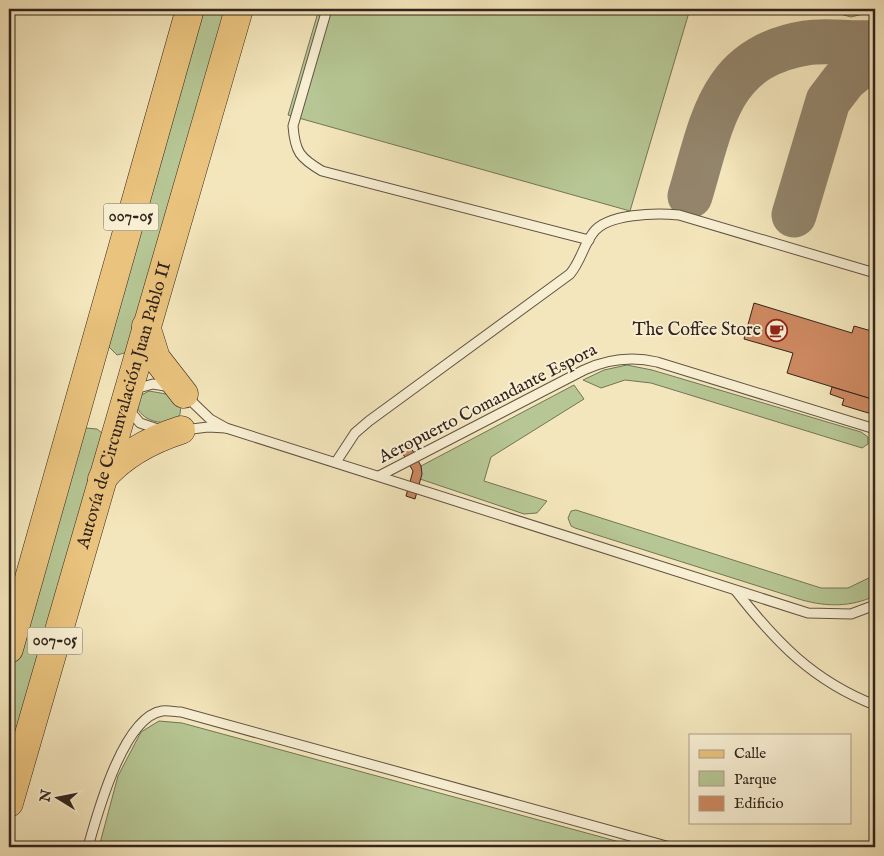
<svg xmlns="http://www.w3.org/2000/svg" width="884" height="856" font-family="'IM FELL English',serif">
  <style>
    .green { fill: #b6c694; stroke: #747558 }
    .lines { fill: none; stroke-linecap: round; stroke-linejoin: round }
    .taxiway { stroke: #93856c; stroke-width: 45 }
    .building { fill: #ce8961; stroke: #32241c }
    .service-casing { stroke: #625444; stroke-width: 11 }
    .primary-casing { stroke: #32241c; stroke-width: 29 }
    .service { stroke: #f8efd3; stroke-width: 9 }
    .primary { stroke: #eac37e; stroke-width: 28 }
    .labels { text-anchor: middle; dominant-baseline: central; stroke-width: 4; stroke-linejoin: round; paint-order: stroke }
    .shield { fill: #f8efd3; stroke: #6d6153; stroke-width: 1 }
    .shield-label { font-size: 16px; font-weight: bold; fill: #32241c }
    .poi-label { font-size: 18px; fill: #32241c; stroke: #f8efd3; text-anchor: end }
    .street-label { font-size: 18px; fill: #32241c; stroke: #f8efd3 }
  </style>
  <rect width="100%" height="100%" fill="#f4e6bc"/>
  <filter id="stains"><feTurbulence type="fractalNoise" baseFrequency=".004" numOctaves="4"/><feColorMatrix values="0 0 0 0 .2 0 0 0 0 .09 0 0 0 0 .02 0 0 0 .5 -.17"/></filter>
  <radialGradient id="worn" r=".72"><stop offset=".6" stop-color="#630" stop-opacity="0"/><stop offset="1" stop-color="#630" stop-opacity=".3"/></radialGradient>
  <g class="green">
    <polygon points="196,9 230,9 128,352 117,355 108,346"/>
    <polygon points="319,9 690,9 630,211 288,115"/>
    <polygon points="822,9 875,9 875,11 851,17"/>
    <polygon points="627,365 652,370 861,432 868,437 868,444 862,448 651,383 625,380 601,388 583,380 604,370"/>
    <polygon points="574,385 584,399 491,457 484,481 547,501 537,513 524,514 420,479 421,466"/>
    <path d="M149 391 172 395 181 405 180 414 175 421C160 425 142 421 136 405L138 397Z"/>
    <polygon points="85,428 97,429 102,433 9,773 9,676 77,434"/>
    <path d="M576 510 821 588H848L875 575V596C850 607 828 607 802 600L575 528 571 526 568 518 571 511Z"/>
    <polygon points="159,721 182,723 638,847 99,847 118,776 141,732"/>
  </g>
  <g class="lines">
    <g class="taxiway">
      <path d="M690 196C712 124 718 57 806 43 829 39 852 45 875 42"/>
      <polyline points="794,215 828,101 844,80 861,66 875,60"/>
    </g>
  </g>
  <g class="building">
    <polygon points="754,303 852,333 854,326 875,332 875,400 787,373 793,353 744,339"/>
    <polygon points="832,387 875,400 875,415 842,405 844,399 830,394"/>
    <polygon points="409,444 421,466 422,474 415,499 406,496 413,471 400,449"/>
  </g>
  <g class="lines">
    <defs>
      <g id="service">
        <path d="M327 9 293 126C295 152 300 158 322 171L589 240"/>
        <polyline points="135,389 153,384 171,387"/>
        <polyline points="186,396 210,419 226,428"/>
        <polyline points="129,410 140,423 161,430"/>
        <polyline points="184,430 208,427 226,428 808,613 851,614 875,605"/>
        <path d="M336 462 355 433 369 421 570 274C581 261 583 246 593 233 607 213 657 213 679 215L875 273"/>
        <path d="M379 476 584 370C608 359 631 356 657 362L875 429"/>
        <path d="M736 591C776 642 813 681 875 705"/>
        <path d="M88 847C97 815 123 717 162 711 168 710 175 712 181 712L670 847"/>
      </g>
      <g id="primary">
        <polyline points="146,326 156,358 184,394"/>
        <path d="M102 479C123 454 150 440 181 430"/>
        <polyline points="9,649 190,9"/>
        <path id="s1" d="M9 803 239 9"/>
      </g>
    </defs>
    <use href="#service" class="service-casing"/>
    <use href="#primary" class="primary-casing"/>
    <use href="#service" class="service"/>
    <use href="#primary" class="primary"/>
  </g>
  <defs>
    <symbol id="cafe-ring" viewBox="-11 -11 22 22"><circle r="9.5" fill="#f8efd3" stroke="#8f2418" stroke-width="1.5"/><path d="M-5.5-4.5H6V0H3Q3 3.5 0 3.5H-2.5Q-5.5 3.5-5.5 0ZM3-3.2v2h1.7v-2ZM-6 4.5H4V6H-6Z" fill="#8f2418"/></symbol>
  </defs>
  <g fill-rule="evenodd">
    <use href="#cafe-ring" x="764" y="318" width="25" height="25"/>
  </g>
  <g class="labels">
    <g class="shield">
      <rect x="103.5" y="203.5" width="55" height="27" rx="4"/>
      <rect x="27.5" y="627.5" width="55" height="27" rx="4"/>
    </g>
    <g class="shield-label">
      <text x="131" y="217">007-05</text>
      <text x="55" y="641">007-05</text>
    </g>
    <g class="poi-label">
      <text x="761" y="330">The Coffee Store</text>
    </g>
    <g class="street-label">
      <text transform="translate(488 404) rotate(-27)">Aeropuerto Comandante Espora</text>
      <text stroke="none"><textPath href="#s1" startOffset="414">Autovía de Circunvalación Juan Pablo II</textPath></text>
    </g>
  </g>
  <rect width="884" height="856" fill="none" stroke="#f4e6bc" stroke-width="30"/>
  <rect x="10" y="10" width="864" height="836" fill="none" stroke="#32241c" stroke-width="2.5"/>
  <rect x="15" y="15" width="854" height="826" fill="none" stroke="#32241c"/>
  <rect x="689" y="734" width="162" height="90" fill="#f8efd3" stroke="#a99e8a"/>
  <rect x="699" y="750" width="25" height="8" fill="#eac37e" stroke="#a99e8a"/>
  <text x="734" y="758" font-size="15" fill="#32241c">Calle</text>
  <rect x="699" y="771" width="25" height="15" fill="#b6c694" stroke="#a99e8a"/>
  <text x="734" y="784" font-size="15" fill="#32241c">Parque</text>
  <rect x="699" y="796" width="25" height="15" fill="#ce8961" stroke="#a99e8a"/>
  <text x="734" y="808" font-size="15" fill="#32241c">Edificio</text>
  <g transform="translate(58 798) rotate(280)" stroke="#f8efd3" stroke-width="4" paint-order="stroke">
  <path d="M0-4L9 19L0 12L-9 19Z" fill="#32241c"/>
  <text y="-8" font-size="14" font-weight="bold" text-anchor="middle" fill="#32241c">N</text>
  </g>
  <rect width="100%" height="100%" filter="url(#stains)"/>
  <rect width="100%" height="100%" fill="url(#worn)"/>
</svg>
